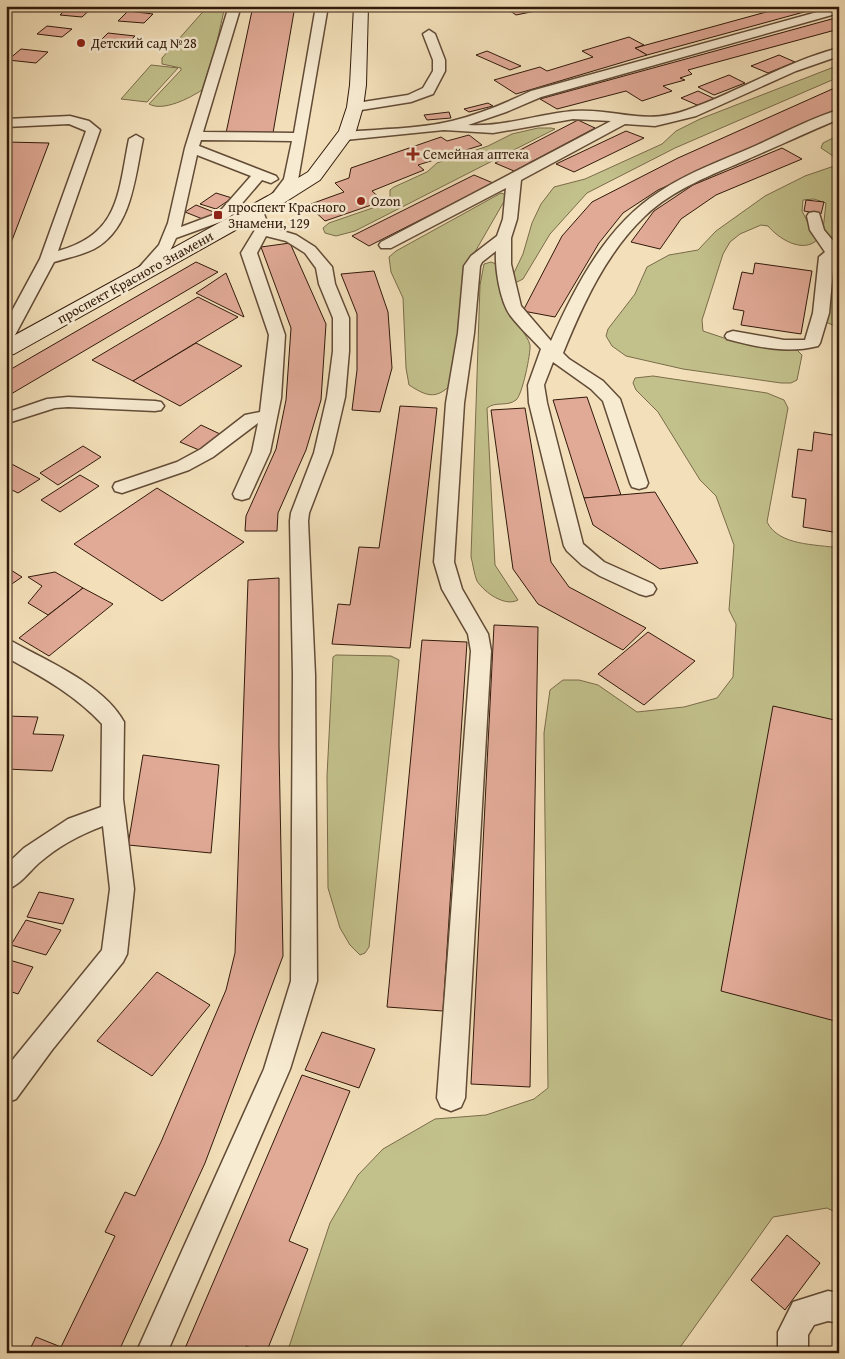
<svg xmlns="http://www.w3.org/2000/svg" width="845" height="1359" font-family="'Gentium Book Plus',serif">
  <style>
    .green { fill: #c2c08b; stroke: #7a6c4a }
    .building { fill: #e1aa97; stroke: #31190a }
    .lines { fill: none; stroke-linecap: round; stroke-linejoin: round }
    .lane-casing { stroke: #624b36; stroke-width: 3 }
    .secondary-casing { stroke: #31190a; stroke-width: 2 }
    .lane { fill: #f7ebd2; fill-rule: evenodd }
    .secondary { fill: #f7ebd2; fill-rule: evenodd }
    .poi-dot { fill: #8f2418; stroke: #f7ebd2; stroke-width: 2 }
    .labels { text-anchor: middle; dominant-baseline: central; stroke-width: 5; stroke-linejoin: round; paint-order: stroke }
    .far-poi-label { font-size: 14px; fill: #31190a; stroke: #f7ebd2; text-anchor: start }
    .far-street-label { font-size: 14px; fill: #31190a; stroke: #f7ebd2 }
  </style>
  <rect width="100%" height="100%" fill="#f3e0ba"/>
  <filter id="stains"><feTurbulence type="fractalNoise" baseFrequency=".004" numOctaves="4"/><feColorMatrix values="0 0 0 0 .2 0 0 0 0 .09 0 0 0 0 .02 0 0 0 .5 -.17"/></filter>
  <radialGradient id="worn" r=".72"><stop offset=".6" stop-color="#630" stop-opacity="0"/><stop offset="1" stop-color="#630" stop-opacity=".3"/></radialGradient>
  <g class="green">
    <path d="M208 6H225L216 46 202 90C190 98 163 112 149 104L181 70V68L162 64V58Z"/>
    <polygon points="151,65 178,68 147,102 121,99"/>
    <polygon points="839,65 839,77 675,148 587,193 550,234 523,279 515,283 512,277 523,254 532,223 541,204 554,187 585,179 662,144 676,131 700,119"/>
    <polygon points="538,128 551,128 555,129 355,231 336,236 325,233 323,228 329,223 387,203 390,199 390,190 394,187 427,172 437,163 488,146 512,134"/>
    <polygon points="839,135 839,160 821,148 823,143"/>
    <path d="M839 161V250L823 230 826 203 814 199 803 200 802 211 817 240C802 254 778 238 768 226L761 225 740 234 730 242 723 254 702 320 703 331 733 341 797 350 802 355 797 380 791 383H781L683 369 626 356 612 346 606 336 608 329 635 294 647 267 669 255 698 250 716 231 765 196 805 176 837 165Z"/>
    <path d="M501 193 507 195 506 198 464 271 454 382C437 399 429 398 409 385L406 368 403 298 391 272 389 257 396 251Z"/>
    <polygon points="839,258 839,328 826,322 826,319 834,260"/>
    <path d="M491 262 496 264C497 279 500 300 508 313 514 323 527 333 530 345 531 353 522 396 516 400 507 407 496 401 487 408L495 565 518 600C505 607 485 593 477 581 474 574 473 564 471 557L480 285 484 264Z"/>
    <path d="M653 376 767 393 784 400 788 408 767 522C779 546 815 544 839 548V1214L827 1208 773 1217 676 1353H287L330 1223 358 1175 383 1149 435 1119 486 1115 534 1099 548 1088 544 733 550 690 563 680H579L598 685 637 712 684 707 717 698 733 677 736 624 729 610 734 545 716 496 700 480 658 412 636 390 633 383 635 378Z"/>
    <polygon points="336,655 391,656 399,660 369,947 365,953 360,955 350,945 340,928 328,888 327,776 333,657"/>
  </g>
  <g class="building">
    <polygon points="69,6 85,6 93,7 82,17 60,15"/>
    <polygon points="253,6 295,6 273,133 226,133"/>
    <polygon points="503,6 560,6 516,15"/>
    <polygon points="788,6 826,6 647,55 635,48"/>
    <polygon points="128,11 153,14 144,23 118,21"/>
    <polygon points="839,17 839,29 688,70 692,74 680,78 685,80 663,86 672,91 642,101 626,91 557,109 540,99"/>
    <polygon points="47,26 72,29 62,37 37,34"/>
    <polygon points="108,33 135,36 127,44 100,41"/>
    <polygon points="629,37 644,45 635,48 647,55 516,94 494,80 540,67 547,71 593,57 582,51"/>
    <polygon points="21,49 48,52 36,63 8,60"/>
    <polygon points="487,51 521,66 510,70 476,55"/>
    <polygon points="779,55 795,62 768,73 751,66"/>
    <polygon points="729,75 745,83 714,95 698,87"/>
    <polygon points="839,86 839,108 658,190 623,213 599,243 555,317 523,311 562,236 592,202 678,158"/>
    <polygon points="698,91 715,99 697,105 681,98"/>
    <polygon points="488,103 493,106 469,112 464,109"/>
    <polygon points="449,112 451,118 427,120 424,115"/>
    <polygon points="578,120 595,128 514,171 495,163"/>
    <polygon points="626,131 644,138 574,172 556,164"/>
    <polygon points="469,135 482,145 418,165 424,170 372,191 383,201 325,221 308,205 344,192 335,183 349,178 351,168 441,137 447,141"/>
    <polygon points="6,142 49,143 6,256"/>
    <polygon points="782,148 802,159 716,195 681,219 660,249 631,242 654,211 693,185"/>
    <polygon points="474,175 493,183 369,246 352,236"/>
    <polygon points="216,193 232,198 216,209 200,204"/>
    <polygon points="806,200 824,202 821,214 804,211"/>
    <polygon points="196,205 216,213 205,220 185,212"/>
    <polygon points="290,243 326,324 321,400 306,450 278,513 277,531 245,531 246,516 276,449 286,400 291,328 261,247"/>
    <polygon points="196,262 218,272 6,397 6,372"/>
    <polygon points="755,263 812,271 801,334 741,325 744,311 733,309 742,272 753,274"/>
    <polygon points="374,271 388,312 392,368 380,412 352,410 357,370 357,314 341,274"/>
    <polygon points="226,273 244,317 196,293"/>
    <polygon points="198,297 238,317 133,381 92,360"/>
    <polygon points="196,343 242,366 180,406 133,381"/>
    <polygon points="587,397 621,495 584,498 553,400"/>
    <polygon points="400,406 437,408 410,648 332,644 338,604 350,605 359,547 379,548"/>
    <polygon points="525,408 551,562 569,587 646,628 623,650 538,604 513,569 491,410"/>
    <polygon points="201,425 220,434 199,450 180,442"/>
    <polygon points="814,432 839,436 839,533 803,527 806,499 792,497 798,449 812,451"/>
    <polygon points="83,446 101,457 58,485 40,473"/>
    <polygon points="6,461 40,479 18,493 6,487"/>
    <polygon points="80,475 99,486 60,512 41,500"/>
    <polygon points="157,488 244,542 162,601 74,544"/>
    <polygon points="655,492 698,563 660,569 593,525 584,498"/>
    <polygon points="6,567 22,577 6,588"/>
    <polygon points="55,572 83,588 48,615 28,603 42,586 28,577"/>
    <polygon points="279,578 279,747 283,956 205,1163 118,1353 28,1353 36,1337 61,1347 115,1236 105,1232 125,1192 135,1196 161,1142 226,990 235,953 248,580"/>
    <polygon points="83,588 113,604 49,656 19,638"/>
    <polygon points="494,625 538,627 530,1087 471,1084"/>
    <polygon points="648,632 695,661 644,705 598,674"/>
    <polygon points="422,640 467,642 443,1011 387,1007"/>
    <polygon points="773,706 839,721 839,1022 721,991"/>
    <polygon points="6,716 38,717 33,734 64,735 52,771 6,769"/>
    <polygon points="143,755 219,765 211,853 128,845"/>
    <polygon points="39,892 74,899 63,924 27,917"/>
    <polygon points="26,920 61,930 46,955 11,945"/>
    <polygon points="6,959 33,967 18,994 6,990"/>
    <polygon points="157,972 210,1005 152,1076 97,1041"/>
    <polygon points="322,1032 375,1049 359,1088 305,1070"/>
    <polygon points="302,1075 350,1091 289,1241 308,1249 266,1353 246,1346 244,1353 183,1353"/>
    <polygon points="787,1235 820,1263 785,1310 751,1280"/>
    <polygon points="834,1340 839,1341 839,1353 834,1353"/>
  </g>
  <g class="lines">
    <defs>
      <g id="lane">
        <path d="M229 6H241L203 132 294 133 316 6H328L298 180 280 203H270L268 200 284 179 292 141 201 140 199 146 276 176 278 179 271 183 262 180 232 215 223 221 176 238 171 249 145 278H135L132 275 135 272 159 245 168 223 185 148ZM197 155 251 176 222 209 213 215 181 227Z"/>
        <path d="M839 6V13L541 97 506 112 468 125C504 127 538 114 574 111 616 108 643 126 687 110 738 92 785 62 839 48V56L796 71 696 116 655 126 625 124 521 180 517 219 511 238V264L521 306 551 341C575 286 607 225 659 192 689 172 723 160 755 146 780 135 813 117 839 110V119C808 132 778 146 748 159 712 175 673 189 645 216 606 253 583 304 563 353L569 359 603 381 620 399 648 483 646 487 639 489 632 487 630 483 603 401 591 389 553 362 544 385 547 403 583 544 604 562 653 584 656 589 653 594 646 596 639 594 600 576 582 565 567 551 564 546 529 403 528 385 541 349C531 338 519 327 510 315 500 300 495 269 496 251L482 262 480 266 474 333 464 403 454 562 462 589 488 634 491 651 465 1098 461 1107 451 1111 441 1107 437 1098 471 651 468 634 442 589 434 562 446 403 458 333 464 266 471 256 497 236 503 219 506 188 391 248H381L379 245 381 242 611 121 573 119 493 133 444 130 345 140 338 136 345 132C380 129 418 129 452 121 480 114 506 103 531 91Z"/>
        <polygon points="429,30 435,34 445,60 445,71 433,94 411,102 355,111 350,110 349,107 350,104 408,95 423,88 433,71 433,60 423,34"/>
        <path d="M70 116 89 121 100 130 58 251C120 234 118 193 129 139L136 135 143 139C135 176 132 229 94 249 82 255 67 258 54 262L14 337 12 340 6 342V322L40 259 86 131 69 124 6 127V119Z"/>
        <path d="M814 212 819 213 824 230 839 248V258L834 259 829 313 820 343 818 346C787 354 757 347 727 339L725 336 727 333 733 331 784 340H805L813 313 819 257 825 252 810 230 807 216 809 213Z"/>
        <polygon points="259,213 264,214 269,227 296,235 315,247 332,267 335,284 349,318 349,351 345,397 332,453 309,513 308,521 315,675 317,981 290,1069 167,1353 136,1353 264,1069 291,981 293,675 290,521 291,513 314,453 327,397 333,351 333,318 319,284 316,268 305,253 286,241 266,236 257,253 285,335 281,398 270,452 249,498 242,500 235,498 233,494 252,452 258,423 213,457 189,470 122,493 115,491 113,487 115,483 177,462 201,449 245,415 260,412 269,335 241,253 255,230 252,217 254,214"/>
        <polygon points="68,397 155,401 161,402 164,406 161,410 155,411 68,407 55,408 11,422 6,421 6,413 47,399"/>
        <path d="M6 640 13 642C49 662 104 685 124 722L123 799 134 889 127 954 123 962 52 1050 16 1099 6 1103V1068L102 950 110 889 103 826C81 834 57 847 39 863 28 873 20 885 6 890V865L24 848 68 819 101 807 102 724C74 694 42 677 6 657Z"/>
        <polygon points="828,1291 839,1293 839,1323 828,1321 814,1325 808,1335 808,1353 778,1353 778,1332 793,1302"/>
      </g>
      <polygon id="secondary" points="354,6 368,6 366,85 363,107 356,131 320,180 282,204 14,354 6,355 6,340 268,196 308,172 339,131 347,107 350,85"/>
    </defs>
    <use href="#lane" class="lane-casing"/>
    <use href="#secondary" class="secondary-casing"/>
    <use href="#lane" class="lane"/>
    <use href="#secondary" class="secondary"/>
  </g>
  <g class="poi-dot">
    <circle cx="81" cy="43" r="5"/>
    <path d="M410.5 146.5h5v5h5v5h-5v5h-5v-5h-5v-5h5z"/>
    <circle cx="361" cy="201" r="5"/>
    <rect x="213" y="210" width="10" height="10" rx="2.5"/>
  </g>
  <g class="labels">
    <g class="far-poi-label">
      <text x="91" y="43">Детский сад №28</text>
      <text x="423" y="154">Семейная аптека</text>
      <text x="371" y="201">Ozon</text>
      <text x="228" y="207">проспект Красного<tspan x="228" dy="16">Знамени, 129</tspan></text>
    </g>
    <g class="far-street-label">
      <text transform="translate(135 277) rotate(-29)">проспект Красного Знамени</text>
    </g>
  </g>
  <rect width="845" height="1359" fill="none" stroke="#f3e0ba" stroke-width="25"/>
  <rect x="8" y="8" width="830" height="1344" fill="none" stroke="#31190a" stroke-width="2.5"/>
  <rect x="12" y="12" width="820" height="1334" fill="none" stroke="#31190a"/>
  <rect width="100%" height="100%" filter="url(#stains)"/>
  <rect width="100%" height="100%" fill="url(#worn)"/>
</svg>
